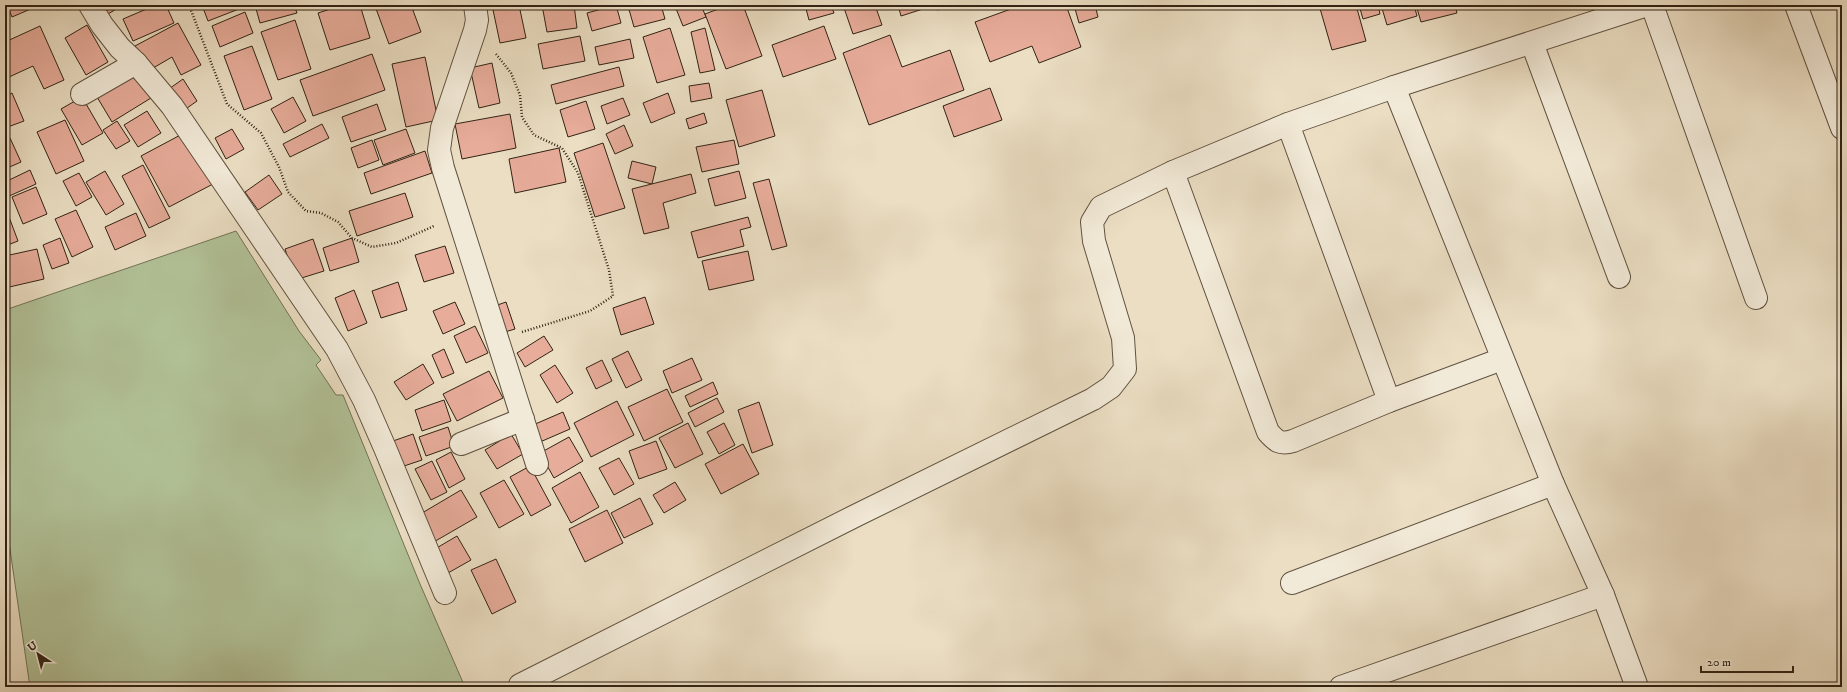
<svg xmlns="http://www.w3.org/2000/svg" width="1847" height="692" font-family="'IM FELL DW Pica',serif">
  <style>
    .green { fill: #b2c298; stroke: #727256 }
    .building { fill: #e7ac9a; stroke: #312314 }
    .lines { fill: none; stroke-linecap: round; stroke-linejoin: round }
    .minor-casing { stroke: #605240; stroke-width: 24 }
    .path { stroke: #312314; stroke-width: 2.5; stroke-dasharray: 1 2; stroke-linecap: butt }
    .minor { stroke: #f2ead8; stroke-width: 22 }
  </style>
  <rect width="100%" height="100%" fill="#ebdec3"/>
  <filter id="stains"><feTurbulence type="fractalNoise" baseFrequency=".005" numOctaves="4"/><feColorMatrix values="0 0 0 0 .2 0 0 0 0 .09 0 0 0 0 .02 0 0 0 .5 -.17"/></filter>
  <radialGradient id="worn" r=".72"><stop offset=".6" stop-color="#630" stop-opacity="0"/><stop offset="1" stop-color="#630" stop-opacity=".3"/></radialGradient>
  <polygon class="green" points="236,231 299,331 321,360 316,365 336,395 343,395 420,584 465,687 30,687 5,515 5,310"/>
  <g class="building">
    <polygon points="7,5 40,5 12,17"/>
    <polygon points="54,5 67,5 57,10"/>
    <polygon points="103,5 123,5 108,14"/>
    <polygon points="156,5 166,5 174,23 133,41 123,19"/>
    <polygon points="202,5 243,5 244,7 208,21"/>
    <polygon points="255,5 294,5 297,13 260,23"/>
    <polygon points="343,5 360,5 370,38 330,50 318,13"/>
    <polygon points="378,5 411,5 421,32 389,44 375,6"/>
    <polygon points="492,5 519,5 526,38 500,43"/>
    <polygon points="542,5 574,5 577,28 547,32"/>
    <polygon points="616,5 621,23 592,31 587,13"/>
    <polygon points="632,5 661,5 665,19 634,27 628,6"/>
    <polygon points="678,5 701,5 706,17 683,26 675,6"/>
    <polygon points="729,5 743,5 762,56 726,69 705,14"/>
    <polygon points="805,5 831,5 834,13 809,20"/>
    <polygon points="843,5 875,5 882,25 853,34"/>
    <polygon points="898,5 926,5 926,8 901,16"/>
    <polygon points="936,5 956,5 937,10"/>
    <polygon points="1022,5 1066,5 1081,47 1039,63 1032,46 990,62 975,22"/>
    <polygon points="1074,5 1095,5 1098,17 1079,23"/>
    <polygon points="1319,5 1356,5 1366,41 1332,50"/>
    <polygon points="1359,5 1378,5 1380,14 1363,19"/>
    <polygon points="1381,5 1414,5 1417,16 1387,25"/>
    <polygon points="1416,5 1455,5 1457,13 1421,22"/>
    <polygon points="245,12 253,33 220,47 212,26"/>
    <polygon points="295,20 311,69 278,80 261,32"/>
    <polygon points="178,23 201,65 181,75 172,57 148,71 135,46"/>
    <polygon points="87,25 108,62 86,75 65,38"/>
    <polygon points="40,26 64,80 44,89 33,66 9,77 5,69 5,42"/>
    <polygon points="824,26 836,59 783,77 772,45"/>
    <polygon points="670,28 685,75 657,83 643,37"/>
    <polygon points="705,28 715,70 700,73 691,32"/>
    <polygon points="890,35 902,67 950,50 964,90 869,125 843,53"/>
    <polygon points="580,36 585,61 543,69 538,44"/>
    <polygon points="630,39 634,58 599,65 595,47"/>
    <polygon points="252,46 272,99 244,110 224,56"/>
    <polygon points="372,54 385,90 313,116 300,80"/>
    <polygon points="425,57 438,120 406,127 392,64"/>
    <polygon points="492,63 500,103 479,108 470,68"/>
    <polygon points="619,67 624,86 556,104 551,85"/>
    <polygon points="134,69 151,98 112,122 94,92"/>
    <polygon points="183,79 197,101 180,113 166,91"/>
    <polygon points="709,83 712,98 691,102 689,86"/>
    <polygon points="990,88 1002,120 954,137 943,106"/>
    <polygon points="762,90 775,136 739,147 726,100"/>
    <polygon points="12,93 24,121 5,128 5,97"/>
    <polygon points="668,93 675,113 651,123 643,103"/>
    <polygon points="82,97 103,133 82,145 61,109"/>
    <polygon points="293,97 306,121 284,133 271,109"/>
    <polygon points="623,98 630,115 607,124 601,106"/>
    <polygon points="586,101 595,129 568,137 560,110"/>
    <polygon points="377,104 386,130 351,142 342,117"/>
    <polygon points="147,111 161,133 138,147 124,125"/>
    <polygon points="704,113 707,123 689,129 686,119"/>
    <polygon points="510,114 516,148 462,159 455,124"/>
    <polygon points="65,120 84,161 56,174 37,132"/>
    <polygon points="117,121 130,141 116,149 103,130"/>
    <polygon points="322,124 329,138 290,157 283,144"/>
    <polygon points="624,125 633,146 615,154 606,134"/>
    <polygon points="232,129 244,149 226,159 215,138"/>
    <polygon points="406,129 415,153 383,165 374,140"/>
    <polygon points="186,132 213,184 169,207 141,156"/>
    <polygon points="10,138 21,162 5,169 5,141"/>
    <polygon points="372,140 379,160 358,168 351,148"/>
    <polygon points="734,140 739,164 702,172 696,147"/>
    <polygon points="603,143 625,208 595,217 574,153"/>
    <polygon points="559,148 566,182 515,193 509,159"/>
    <polygon points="425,151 432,173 371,194 364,173"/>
    <polygon points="632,161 656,167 652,184 628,178"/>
    <polygon points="143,165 170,218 149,228 122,176"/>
    <polygon points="30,170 36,184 7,197 5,192 5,182"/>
    <polygon points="105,171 124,204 106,215 86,182"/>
    <polygon points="739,171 746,198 715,206 708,179"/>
    <polygon points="79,173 92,197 76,206 63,181"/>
    <polygon points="691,174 696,193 663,203 669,228 644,234 632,189"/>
    <polygon points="269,175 282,194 258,210 245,192"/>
    <polygon points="769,179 787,246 772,250 753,183"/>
    <polygon points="36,187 47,214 23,224 12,197"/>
    <polygon points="405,193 413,217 357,236 349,211"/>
    <polygon points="76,210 93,247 72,257 55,219"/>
    <polygon points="136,213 146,236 115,250 105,227"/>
    <polygon points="9,217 18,241 5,246 5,218"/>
    <polygon points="748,217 751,227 740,230 744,246 698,258 691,232"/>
    <polygon points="60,238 69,263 52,269 43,245"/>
    <polygon points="352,238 359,262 330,271 323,248"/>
    <polygon points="313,239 324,271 295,280 285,249"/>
    <polygon points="445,246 454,273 424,282 415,255"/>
    <polygon points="37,249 44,279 5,288 5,256"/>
    <polygon points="748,251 754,280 709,290 702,261"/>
    <polygon points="398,282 407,310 381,318 372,291"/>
    <polygon points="354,290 367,323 348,331 335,298"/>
    <polygon points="645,297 654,324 621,335 613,308"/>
    <polygon points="455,302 465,324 443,334 433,311"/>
    <polygon points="506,302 515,329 498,334 489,308"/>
    <polygon points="475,326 488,353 466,363 454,336"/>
    <polygon points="544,336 553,350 525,367 517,353"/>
    <polygon points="444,349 454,373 442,378 432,355"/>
    <polygon points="628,351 642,380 626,388 612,359"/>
    <polygon points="692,358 702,380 672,393 663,371"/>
    <polygon points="602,360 612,381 596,389 586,368"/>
    <polygon points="423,364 434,383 406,400 394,382"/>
    <polygon points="555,365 573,393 557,403 540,375"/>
    <polygon points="489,371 503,398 457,421 443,394"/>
    <polygon points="713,382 718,394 690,407 685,396"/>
    <polygon points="667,389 683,422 644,441 628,407"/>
    <polygon points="717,398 724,412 695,427 688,413"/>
    <polygon points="444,400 451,421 422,431 415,410"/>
    <polygon points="617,401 634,435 591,457 574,423"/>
    <polygon points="759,402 773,445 752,453 738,410"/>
    <polygon points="563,412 570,429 540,442 533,425"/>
    <polygon points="688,423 703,454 675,468 659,438"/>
    <polygon points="724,423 735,445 719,454 707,432"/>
    <polygon points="448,427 454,446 426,456 419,437"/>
    <polygon points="413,434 422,460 401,467 393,441"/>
    <polygon points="511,434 523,454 497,469 485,450"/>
    <polygon points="569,437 583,461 554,478 540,453"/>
    <polygon points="656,441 667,469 639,479 629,451"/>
    <polygon points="743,444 759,474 721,494 705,464"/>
    <polygon points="451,452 465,479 449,488 436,460"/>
    <polygon points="619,458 634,484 614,495 599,468"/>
    <polygon points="432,461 447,492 431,500 415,469"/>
    <polygon points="530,466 551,505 531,516 510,477"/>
    <polygon points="580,472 599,507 571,523 552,488"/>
    <polygon points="504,480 524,514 499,528 480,493"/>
    <polygon points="675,482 686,500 664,513 653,495"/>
    <polygon points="461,490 477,517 432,543 417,516"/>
    <polygon points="640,498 653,524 624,538 611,513"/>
    <polygon points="607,510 623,543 585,562 569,529"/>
    <polygon points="457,536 471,560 448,573 435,549"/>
    <polygon points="496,559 516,602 492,614 471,570"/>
  </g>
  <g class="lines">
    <defs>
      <g id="minor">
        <polyline points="90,5 102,25 120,48 136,63 172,106 337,349 364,400 385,448 445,593"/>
        <polyline points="475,5 477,20 475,30 442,128 439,150 443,168 537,464"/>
        <polyline points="1652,5 1756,298"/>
        <polyline points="1796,5 1842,128"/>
        <polyline points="1532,43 1619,277"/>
        <polyline points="1394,87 1553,484 1603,595 1637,687"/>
        <polyline points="82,94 136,63"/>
        <polyline points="1288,124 1389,401"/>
        <path d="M1173 172 1268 432C1276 441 1280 445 1293 441L1389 401 1502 359"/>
        <polyline points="461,444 523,419"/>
        <polyline points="1292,583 1553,484"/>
        <polyline points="520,685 857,515 1093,399 1111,387 1125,369 1123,338 1094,241 1092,222 1101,207 1173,172 1288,124 1394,87 1647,5"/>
        <polyline points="1341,687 1603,595"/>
      </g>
    </defs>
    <use href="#minor" class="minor-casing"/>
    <g class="path">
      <polyline points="189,5 227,104 261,133 279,167 288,192 306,211 321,213 338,222 352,238 372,247 396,243 434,226"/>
      <polyline points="496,54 511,73 520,95 522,117 534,135 562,148 578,173 609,270 613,296 590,311 522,332"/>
    </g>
    <use href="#minor" class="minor"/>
  </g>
  <rect width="1847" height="692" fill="none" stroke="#ebdec3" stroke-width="20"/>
  <rect x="6" y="6" width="1835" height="680" fill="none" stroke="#312314" stroke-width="2"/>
  <rect x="10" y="10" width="1827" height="672" fill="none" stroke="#312314"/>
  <g transform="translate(38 654) rotate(324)" stroke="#f2ead8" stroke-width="3" paint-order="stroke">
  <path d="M0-3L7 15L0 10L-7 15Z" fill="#312314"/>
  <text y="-6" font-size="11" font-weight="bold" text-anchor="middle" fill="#312314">U</text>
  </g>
  <path d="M1701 666v6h92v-6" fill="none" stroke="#312314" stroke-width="2"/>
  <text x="1707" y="666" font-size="12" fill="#312314" stroke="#f2ead8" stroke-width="3" paint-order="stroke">20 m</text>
  <rect width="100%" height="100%" filter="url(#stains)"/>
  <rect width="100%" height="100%" fill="url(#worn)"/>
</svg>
